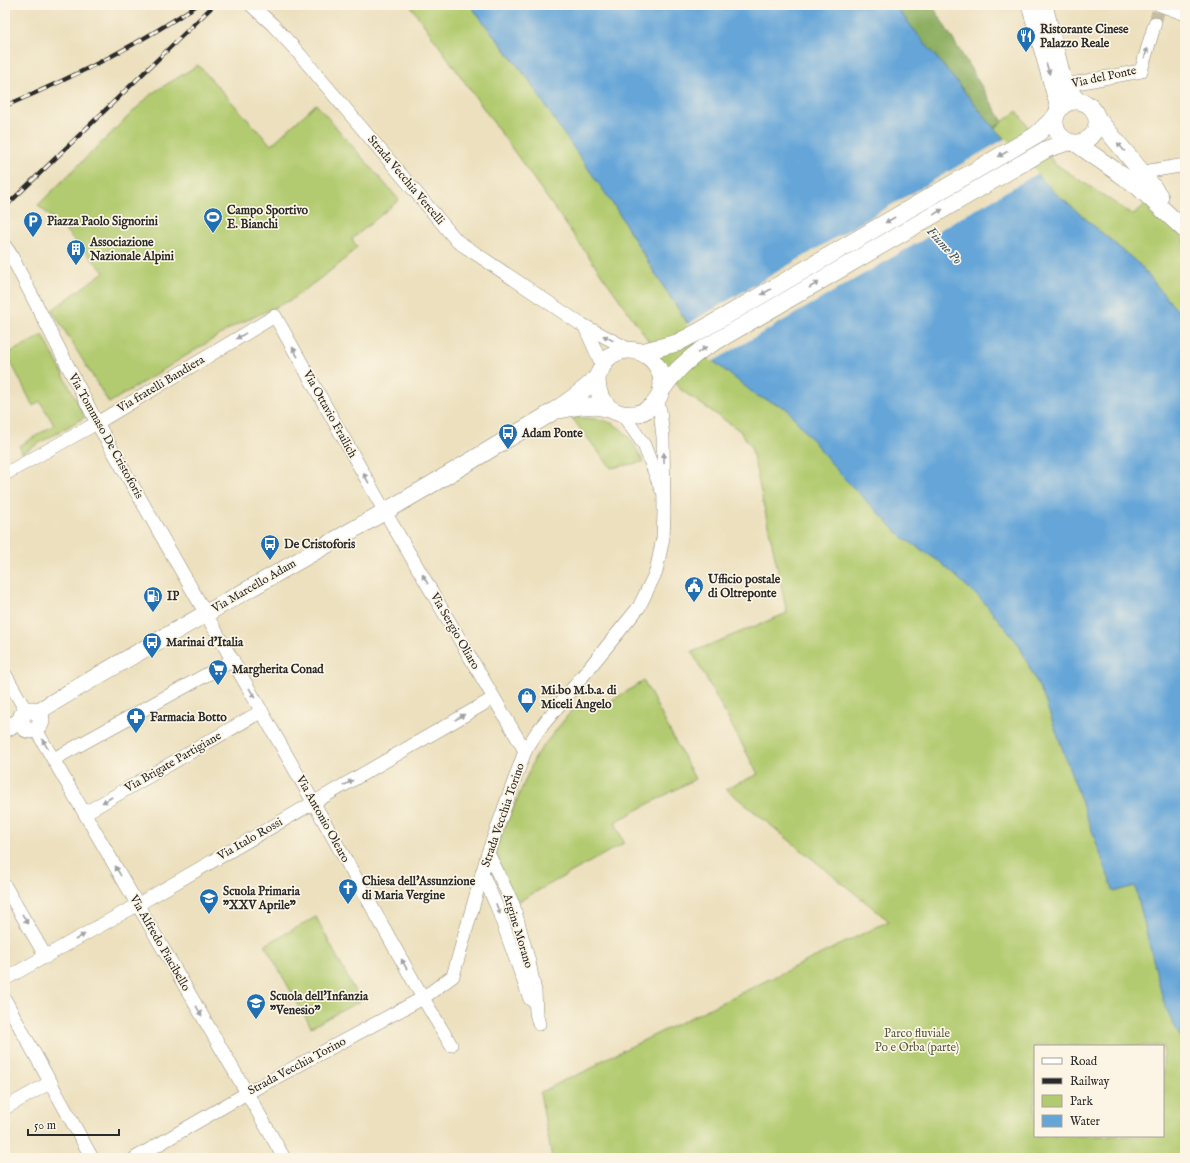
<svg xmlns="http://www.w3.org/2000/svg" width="1190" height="1163" font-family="'IM FELL English',serif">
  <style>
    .green { fill: #b2cb70; stroke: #6e7b4e; fill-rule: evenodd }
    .forest { fill: #8daf62; stroke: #5c6d46 }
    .water { fill: #65a5d8; stroke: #486882 }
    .pier { fill: #ece0be }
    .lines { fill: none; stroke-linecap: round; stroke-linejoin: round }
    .minor-tunnel { stroke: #c5bca1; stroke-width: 13; stroke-dasharray: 13 6; stroke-linecap: butt }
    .minor-casing { stroke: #8c8674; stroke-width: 14 }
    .major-casing { stroke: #8c8674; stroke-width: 18 }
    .minor { stroke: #fff; stroke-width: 13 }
    .major { stroke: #fff; stroke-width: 17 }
    .rail-casing { stroke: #2b2b2b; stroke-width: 4.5 }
    .rail { stroke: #fcf5e5; stroke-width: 3; stroke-dasharray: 9; stroke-linecap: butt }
    .oneway { fill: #a0a0a0 }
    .labels { text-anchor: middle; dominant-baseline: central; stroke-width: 3.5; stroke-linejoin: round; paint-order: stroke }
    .poi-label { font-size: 12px; font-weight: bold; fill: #2b2b2b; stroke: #fcf5e5; text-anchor: start }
    .street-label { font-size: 12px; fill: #2b2b2b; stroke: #fcf5e5 }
    .park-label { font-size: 12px; fill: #545b40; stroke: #fcf5e5 }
    .water-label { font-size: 13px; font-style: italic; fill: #3f5668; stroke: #fcf5e5 }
  </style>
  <rect width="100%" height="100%" fill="#fcf5e5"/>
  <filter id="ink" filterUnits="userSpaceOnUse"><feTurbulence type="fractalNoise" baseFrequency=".025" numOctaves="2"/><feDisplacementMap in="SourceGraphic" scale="8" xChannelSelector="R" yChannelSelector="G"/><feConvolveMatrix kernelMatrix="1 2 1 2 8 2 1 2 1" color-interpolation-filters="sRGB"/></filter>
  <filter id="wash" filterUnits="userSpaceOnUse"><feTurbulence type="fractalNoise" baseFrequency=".012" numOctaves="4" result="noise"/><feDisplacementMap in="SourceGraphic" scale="16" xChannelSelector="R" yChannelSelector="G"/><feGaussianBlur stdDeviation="0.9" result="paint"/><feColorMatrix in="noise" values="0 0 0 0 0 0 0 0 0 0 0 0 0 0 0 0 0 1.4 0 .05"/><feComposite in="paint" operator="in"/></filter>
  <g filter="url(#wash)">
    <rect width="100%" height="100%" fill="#ece0be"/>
    <g class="green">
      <path d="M410 5H470L529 80 615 207 654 272 687 323 1036 173 994 128 1017 111 1054 163 1133 215 1149 201 1185 241V1158H552L540 1093 572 1076 573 1077 598 1065 597 1063 889 921 726 789 758 774 692 652 787 613 751 446 739 430 681 390 646 337ZM1035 1046H1163V1136H1035Z"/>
      <polygon points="198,65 271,145 316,104 399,200 352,239 357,247 342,262 291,300 236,325 109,403 52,310 104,272 64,229 38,205 151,94"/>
      <polygon points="43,335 85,417 22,453 19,446 54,425 40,401 33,406 7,354"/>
      <path d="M572 418C612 417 626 425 643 462L611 468Z"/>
      <polygon points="644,681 695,779 615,822 624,843 514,904 495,851 536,755 581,699 592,712"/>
      <polygon points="316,917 360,1001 311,1027 265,945"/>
    </g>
    <polygon class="forest" points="894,5 932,5 1003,122 994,128"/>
    <polygon class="water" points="470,5 894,5 994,128 1053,191 1140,265 1185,320 1185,1047 1164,1004 1135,886 1114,892 1044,698 1019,645 983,601 940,562 902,537 841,475 786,408 757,396 713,361 654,272 615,207 561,130 529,80"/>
    <polygon class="pier" points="1006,138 1038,173 712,362 686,325"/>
  </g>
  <g filter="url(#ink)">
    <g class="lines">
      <polyline class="minor-tunnel" points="1155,23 1158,12"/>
      <defs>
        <g id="minor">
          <polyline points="251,5 273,25 296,50 457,241 579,323 630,350"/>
          <polyline points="1160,5 1185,14"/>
          <polyline points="1066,85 1141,71 1155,23"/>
          <polyline points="1150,171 1185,165"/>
          <polyline points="5,246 11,255 97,423 307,791 423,998 451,1045"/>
          <polyline points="585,327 602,365"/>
          <polyline points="623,415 644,445 661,489"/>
          <polyline points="5,474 97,423 275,316 385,512 525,751"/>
          <polyline points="5,674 26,711"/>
          <polyline points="35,728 247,1093 284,1158"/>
          <polyline points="54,759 233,660"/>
          <polyline points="85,813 262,711"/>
          <polyline points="488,853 513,904 529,962 535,991 536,1013 539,1024"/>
          <polyline points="482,873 497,907 530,999"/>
          <polyline points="5,886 46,957"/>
          <polyline points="5,979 137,905 494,698"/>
          <polyline points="5,1000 92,1158"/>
          <polyline points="5,1108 51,1082"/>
          <polyline points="135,1158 247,1093 423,998 453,976 488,853 525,751 537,732 639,607 656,572 663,538 664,513 663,437 660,410 656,401"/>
        </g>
        <g id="major">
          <polyline points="1030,5 1059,108"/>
          <polyline points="1044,5 1063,80 1076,100"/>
          <circle cx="1076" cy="122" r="21"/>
          <polyline points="1097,118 1145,176 1160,197"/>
          <polyline points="1077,144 1136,185 1185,230"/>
          <polyline points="641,352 677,343 698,332 1036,135 1055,117"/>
          <path d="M661 391C673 373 684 363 701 350L1047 149 1068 142"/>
          <path d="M559 410C580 406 591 403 612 410"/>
          <circle cx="31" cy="720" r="10"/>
          <path d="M37 712C151 643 268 579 384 512 428 487 471 461 514 435 540 420 566 405 589 385 592 382 596 379 598 375 603 366 605 357 616 353 641 342 667 365 661 391 654 417 618 423 603 401 598 394 597 386 597 377"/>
          <polyline points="5,729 21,721"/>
        </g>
      </defs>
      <use href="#minor" class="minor-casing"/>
      <use href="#major" class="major-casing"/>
      <use href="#minor" class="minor"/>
      <use href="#major" class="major"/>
      <defs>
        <g id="rail">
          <path d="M5 106C72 78 137 46 197 5"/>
          <polyline points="5,207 214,5"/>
        </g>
      </defs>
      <use href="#rail" class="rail-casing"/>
      <use href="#rail" class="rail"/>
    </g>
    <defs><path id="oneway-solid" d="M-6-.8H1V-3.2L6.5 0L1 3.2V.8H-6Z"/></defs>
    <g class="oneway">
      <use href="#oneway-solid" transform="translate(1146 53) rotate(-74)"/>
      <use href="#oneway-solid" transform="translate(1048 69) rotate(74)"/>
      <use href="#oneway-solid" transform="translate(1121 147) rotate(-130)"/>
      <use href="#oneway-solid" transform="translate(1003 154) rotate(150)"/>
      <use href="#oneway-solid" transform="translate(938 212) rotate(-30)"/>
      <use href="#oneway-solid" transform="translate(890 220) rotate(150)"/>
      <use href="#oneway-solid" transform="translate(814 285) rotate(-30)"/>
      <use href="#oneway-solid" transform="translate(766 292) rotate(150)"/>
      <use href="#oneway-solid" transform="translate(241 336) rotate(149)"/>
      <use href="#oneway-solid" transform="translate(608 338) rotate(-153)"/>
      <use href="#oneway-solid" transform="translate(702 350) rotate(-34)"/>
      <use href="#oneway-solid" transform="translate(295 352) rotate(-119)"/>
      <use href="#oneway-solid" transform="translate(664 458) rotate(-91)"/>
      <use href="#oneway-solid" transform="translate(366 478) rotate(-119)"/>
      <use href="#oneway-solid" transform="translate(425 579) rotate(-120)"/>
      <use href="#oneway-solid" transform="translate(252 693) rotate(60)"/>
      <use href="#oneway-solid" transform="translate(460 717) rotate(-30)"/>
      <use href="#oneway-solid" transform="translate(45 744) rotate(-120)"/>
      <use href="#oneway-solid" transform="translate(348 783) rotate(-30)"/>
      <use href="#oneway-solid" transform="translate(107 800) rotate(150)"/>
      <use href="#oneway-solid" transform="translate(118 871) rotate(-120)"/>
      <use href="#oneway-solid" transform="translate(498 909) rotate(69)"/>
      <use href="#oneway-solid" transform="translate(25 919) rotate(60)"/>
      <use href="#oneway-solid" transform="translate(80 937) rotate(-30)"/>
      <use href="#oneway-solid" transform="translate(404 964) rotate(-119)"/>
      <use href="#oneway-solid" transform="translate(199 1011) rotate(60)"/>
    </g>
  </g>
  <defs>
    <symbol id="restaurant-pin" viewBox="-11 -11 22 30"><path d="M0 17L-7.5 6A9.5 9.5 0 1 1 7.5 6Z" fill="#1f6fb2" stroke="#fcf5e5"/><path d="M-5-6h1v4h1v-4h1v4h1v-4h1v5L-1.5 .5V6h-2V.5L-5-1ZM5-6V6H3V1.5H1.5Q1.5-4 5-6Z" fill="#fff"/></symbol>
    <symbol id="stadium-pin" viewBox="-11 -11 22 30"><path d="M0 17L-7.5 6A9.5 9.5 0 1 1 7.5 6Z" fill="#1f6fb2" stroke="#fcf5e5"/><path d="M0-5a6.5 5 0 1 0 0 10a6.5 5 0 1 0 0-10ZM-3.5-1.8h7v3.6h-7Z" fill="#fff"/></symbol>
    <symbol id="parking-pin" viewBox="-11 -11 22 30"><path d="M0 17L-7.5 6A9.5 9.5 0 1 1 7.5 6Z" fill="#1f6fb2" stroke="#fcf5e5"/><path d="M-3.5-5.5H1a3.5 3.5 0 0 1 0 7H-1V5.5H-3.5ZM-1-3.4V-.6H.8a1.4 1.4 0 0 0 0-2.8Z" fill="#fff"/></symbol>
    <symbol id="building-pin" viewBox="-11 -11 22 30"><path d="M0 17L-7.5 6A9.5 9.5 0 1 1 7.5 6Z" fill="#1f6fb2" stroke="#fcf5e5"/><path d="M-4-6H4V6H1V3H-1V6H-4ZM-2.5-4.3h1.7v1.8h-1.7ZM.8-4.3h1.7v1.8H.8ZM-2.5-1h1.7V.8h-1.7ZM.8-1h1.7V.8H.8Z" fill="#fff"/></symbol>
    <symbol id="bus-pin" viewBox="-11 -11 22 30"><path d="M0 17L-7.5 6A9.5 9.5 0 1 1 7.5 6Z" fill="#1f6fb2" stroke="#fcf5e5"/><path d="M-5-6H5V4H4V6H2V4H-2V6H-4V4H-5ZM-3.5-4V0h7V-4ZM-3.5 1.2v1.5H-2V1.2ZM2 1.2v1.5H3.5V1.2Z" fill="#fff"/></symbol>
    <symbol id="civic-pin" viewBox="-11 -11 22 30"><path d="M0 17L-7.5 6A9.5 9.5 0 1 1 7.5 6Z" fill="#1f6fb2" stroke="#fcf5e5"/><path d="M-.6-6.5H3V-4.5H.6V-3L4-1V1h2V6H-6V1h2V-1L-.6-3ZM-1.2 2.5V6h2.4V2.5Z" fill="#fff"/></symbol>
    <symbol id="fuel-pin" viewBox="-11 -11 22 30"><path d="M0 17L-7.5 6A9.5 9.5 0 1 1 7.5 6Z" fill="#1f6fb2" stroke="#fcf5e5"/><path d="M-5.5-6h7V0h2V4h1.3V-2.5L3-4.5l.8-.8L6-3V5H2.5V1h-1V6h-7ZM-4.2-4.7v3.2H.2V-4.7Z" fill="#fff"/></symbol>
    <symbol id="supermarket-pin" viewBox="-11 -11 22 30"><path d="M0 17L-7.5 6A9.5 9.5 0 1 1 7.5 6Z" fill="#1f6fb2" stroke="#fcf5e5"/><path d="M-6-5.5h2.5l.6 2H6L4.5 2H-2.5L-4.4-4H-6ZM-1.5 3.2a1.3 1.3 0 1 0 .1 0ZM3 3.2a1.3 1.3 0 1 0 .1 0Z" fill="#fff"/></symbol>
    <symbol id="shop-pin" viewBox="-11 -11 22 30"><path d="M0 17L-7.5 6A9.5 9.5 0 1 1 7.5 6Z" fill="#1f6fb2" stroke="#fcf5e5"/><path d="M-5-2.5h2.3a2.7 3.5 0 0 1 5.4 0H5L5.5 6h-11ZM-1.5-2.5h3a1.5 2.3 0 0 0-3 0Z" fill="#fff"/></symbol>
    <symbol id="pharmacy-pin" viewBox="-11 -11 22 30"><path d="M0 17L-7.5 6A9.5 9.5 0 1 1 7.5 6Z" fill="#1f6fb2" stroke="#fcf5e5"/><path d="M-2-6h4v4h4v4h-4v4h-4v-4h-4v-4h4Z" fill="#fff"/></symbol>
    <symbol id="church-pin" viewBox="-11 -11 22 30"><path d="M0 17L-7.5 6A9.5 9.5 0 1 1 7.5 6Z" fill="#1f6fb2" stroke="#fcf5e5"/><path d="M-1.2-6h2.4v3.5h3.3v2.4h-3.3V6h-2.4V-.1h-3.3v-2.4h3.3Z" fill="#fff"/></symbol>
    <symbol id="school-pin" viewBox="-11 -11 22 30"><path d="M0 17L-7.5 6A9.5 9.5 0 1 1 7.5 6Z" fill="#1f6fb2" stroke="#fcf5e5"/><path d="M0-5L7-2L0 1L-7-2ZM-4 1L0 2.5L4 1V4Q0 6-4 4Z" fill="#fff"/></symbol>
  </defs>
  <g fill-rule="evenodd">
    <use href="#restaurant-pin" x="1015" y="25" width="22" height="30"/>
    <use href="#stadium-pin" x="202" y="206" width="22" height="30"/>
    <use href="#parking-pin" x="22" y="210" width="22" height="30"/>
    <use href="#building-pin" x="65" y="238" width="22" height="30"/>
    <use href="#bus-pin" x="497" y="422" width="22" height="30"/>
    <use href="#bus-pin" x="259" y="533" width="22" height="30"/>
    <use href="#civic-pin" x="683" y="575" width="22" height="30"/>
    <use href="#fuel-pin" x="142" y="585" width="22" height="30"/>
    <use href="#bus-pin" x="141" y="631" width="22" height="30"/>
    <use href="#supermarket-pin" x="207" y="658" width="22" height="30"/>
    <use href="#shop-pin" x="516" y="686" width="22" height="30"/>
    <use href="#pharmacy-pin" x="125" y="706" width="22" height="30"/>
    <use href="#church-pin" x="337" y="877" width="22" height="30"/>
    <use href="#school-pin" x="198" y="887" width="22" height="30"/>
    <use href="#school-pin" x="245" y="992" width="22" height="30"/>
  </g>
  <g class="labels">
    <g class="poi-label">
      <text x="1040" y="29">Ristorante Cinese<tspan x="1040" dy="14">Palazzo Reale</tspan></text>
      <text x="227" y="210">Campo Sportivo<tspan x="227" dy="14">E. Bianchi</tspan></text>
      <text x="47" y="221">Piazza Paolo Signorini</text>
      <text x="90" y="242">Associazione<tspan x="90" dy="14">Nazionale Alpini</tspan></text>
      <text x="522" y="433">Adam Ponte</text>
      <text x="284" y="544">De Cristoforis</text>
      <text x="708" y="579">Ufficio postale<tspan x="708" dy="14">di Oltreponte</tspan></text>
      <text x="167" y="596">IP</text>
      <text x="166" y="642">Marinai d'Italia</text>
      <text x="232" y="669">Margherita Conad</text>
      <text x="541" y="690">Mi.bo M.b.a. di<tspan x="541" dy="14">Miceli Angelo</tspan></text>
      <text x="150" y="717">Farmacia Botto</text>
      <text x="362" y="881">Chiesa dell'Assunzione<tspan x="362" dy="14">di Maria Vergine</tspan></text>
      <text x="223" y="891">Scuola Primaria<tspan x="223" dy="14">"XXV Aprile"</tspan></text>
      <text x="270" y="996">Scuola dell'Infanzia<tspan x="270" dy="14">"Venesio"</tspan></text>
    </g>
    <g class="street-label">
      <text transform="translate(1104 77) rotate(-12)">Via del Ponte</text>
      <text transform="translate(406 180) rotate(50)">Strada Vecchia Vercelli</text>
      <text transform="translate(161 384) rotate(-31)">Via fratelli Bandiera</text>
      <text transform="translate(330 414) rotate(61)">Via Ottavio Frailich</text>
      <text transform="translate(106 436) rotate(61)">Via Tommaso De Cristoforis</text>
      <text transform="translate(254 586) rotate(-30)">Via Marcello Adam</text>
      <text transform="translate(455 631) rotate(60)">Via Sergio Oliaro</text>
      <text transform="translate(173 762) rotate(-30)">Via Brigate Partigiane</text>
      <text transform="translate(503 815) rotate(-71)">Strada Vecchia Torino</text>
      <text transform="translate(323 819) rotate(61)">Via Antonio Olearo</text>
      <text transform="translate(250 839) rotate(-30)">Via Italo Rossi</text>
      <text transform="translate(518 931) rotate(73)">Argine Morano</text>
      <text transform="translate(160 943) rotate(60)">Via Alfredo Piacibello</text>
      <text transform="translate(297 1066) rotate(-28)">Strada Vecchia Torino</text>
    </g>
    <g class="park-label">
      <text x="917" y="1033">Parco fluviale<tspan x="917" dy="14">Po e Orba (parte)</tspan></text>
    </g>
    <g class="water-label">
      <text transform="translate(944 246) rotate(48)">Fiume Po</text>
    </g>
  </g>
  <rect width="1190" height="1163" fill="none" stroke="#fcf5e5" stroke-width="20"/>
  <rect x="1034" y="1045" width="130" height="92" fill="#fcf5e5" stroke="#a8a49b"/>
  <rect x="1042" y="1058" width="20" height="6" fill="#ffffff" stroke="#a8a49b"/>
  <text x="1070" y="1065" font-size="12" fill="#2b2b2b">Road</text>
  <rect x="1042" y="1078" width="20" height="6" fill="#2b2b2b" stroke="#a8a49b"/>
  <text x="1070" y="1085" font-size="12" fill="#2b2b2b">Railway</text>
  <rect x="1042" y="1095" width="20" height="12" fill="#b2cb70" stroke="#a8a49b"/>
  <text x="1070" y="1105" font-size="12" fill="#2b2b2b">Park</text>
  <rect x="1042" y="1115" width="20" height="12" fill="#65a5d8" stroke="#a8a49b"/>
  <text x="1070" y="1125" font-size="12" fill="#2b2b2b">Water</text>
  <path d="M28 1129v6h91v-6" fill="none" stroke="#2b2b2b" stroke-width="2"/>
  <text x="34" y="1129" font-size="12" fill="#2b2b2b" stroke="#fcf5e5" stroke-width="3" paint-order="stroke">50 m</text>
</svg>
